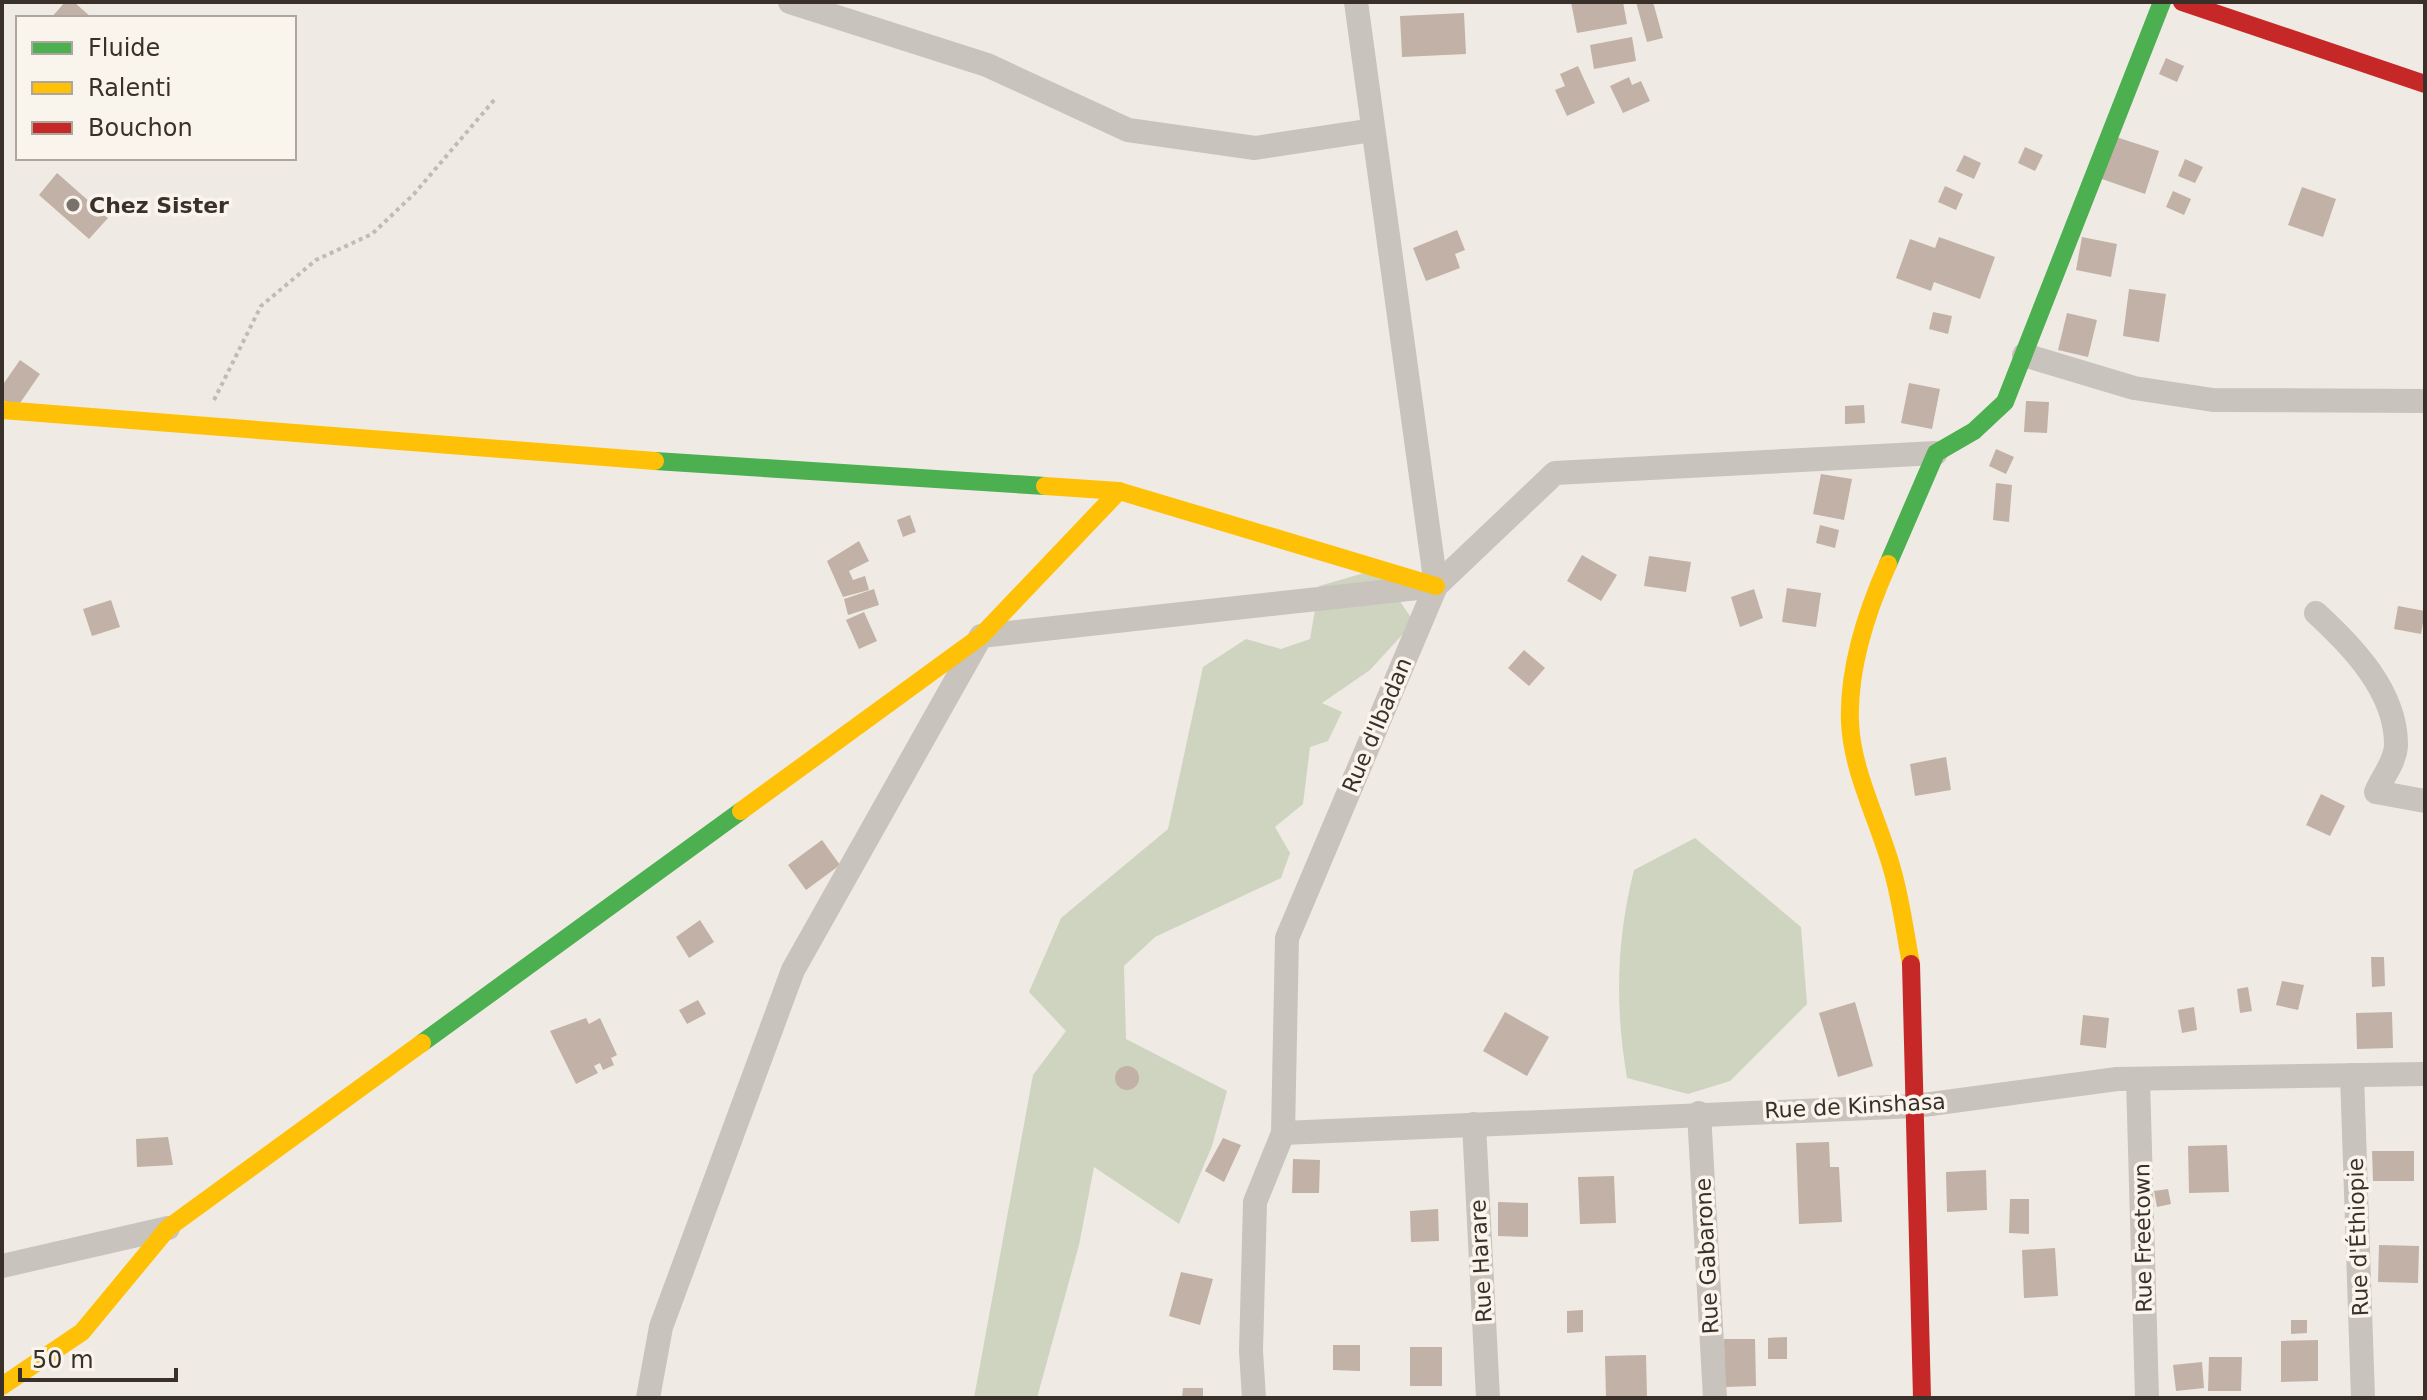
<svg xmlns="http://www.w3.org/2000/svg" width="2427" height="1400" font-family="'DejaVu Sans',sans-serif">
  <style>
    .green { fill: #ced4bf }
    .building { fill: #c2b1a6 }
    .lines { fill: none; stroke-linecap: round; stroke-linejoin: round }
    .path { stroke: #c1bbb5; stroke-width: 4; stroke-dasharray: 4 4; stroke-linecap: butt }
    .street { stroke: #c8c3bc; stroke-width: 24 }
    .fast { stroke: #4caf50; stroke-width: 18 }
    .slow { stroke: #ffc107; stroke-width: 18 }
    .jam { stroke: #c62828; stroke-width: 18 }
    .poi-dot { fill: #79716b; stroke: #faf5ec; stroke-width: 3 }
    .labels { text-anchor: middle; dominant-baseline: central; stroke-width: 7; stroke-linejoin: round; paint-order: stroke }
    .poi-label { font-size: 22px; font-weight: bold; fill: #39302a; stroke: #faf5ec; text-anchor: start }
    .street-label { font-size: 22px; fill: #39302a; stroke: #faf5ec }
  </style>
  <rect width="100%" height="100%" fill="#efebe4"/>
  <g class="green">
    <polygon points="1378,569 1414,622 1370,670 1322,703 1342,712 1328,741 1310,747 1303,804 1275,827 1290,853 1281,878 1155,937 1124,966 1126,1039 1227,1091 1212,1146 1179,1224 1094,1167 1079,1245 1037,1398 974,1398 1033,1075 1066,1031 1029,992 1061,918 1168,829 1203,667 1246,639 1281,649 1310,639 1319,586"/>
    <path d="M1695 838 1801 927 1807 1004 1730 1081 1688 1094 1627 1078C1615 1007 1616 941 1634 870Z"/>
  </g>
  <g class="building">
    <polygon points="65,2 74,2 92,18 51,18"/>
    <polygon points="1571,2 1623,2 1627,24 1577,33"/>
    <polygon points="1636,2 1653,2 1663,38 1647,42"/>
    <polygon points="1464,13 1466,54 1402,57 1400,16"/>
    <polygon points="1632,37 1636,61 1594,69 1590,45"/>
    <polygon points="2166,58 2184,66 2177,82 2159,74"/>
    <polygon points="1578,66 1595,103 1567,116 1555,90 1565,86 1560,74"/>
    <polygon points="1629,77 1632,85 1641,81 1650,101 1623,113 1610,86"/>
    <polygon points="2113,136 2159,151 2145,194 2099,178"/>
    <polygon points="2025,147 2043,155 2035,171 2018,163"/>
    <polygon points="1964,155 1981,163 1974,179 1956,171"/>
    <polygon points="2185,159 2203,167 2195,183 2178,176"/>
    <polygon points="57,173 108,218 89,239 39,195"/>
    <polygon points="1945,186 1963,194 1956,210 1938,202"/>
    <polygon points="2302,187 2336,199 2323,237 2288,225"/>
    <polygon points="2173,191 2191,199 2184,215 2166,207"/>
    <polygon points="1457,230 1465,250 1455,254 1460,268 1426,281 1413,248"/>
    <polygon points="1939,237 1995,257 1980,299 1934,282 1931,291 1896,278 1910,239 1935,248"/>
    <polygon points="2082,237 2117,244 2111,277 2076,270"/>
    <polygon points="2129,289 2166,294 2159,342 2123,336"/>
    <polygon points="1933,312 1952,316 1948,334 1929,329"/>
    <polygon points="2067,313 2097,320 2088,357 2058,350"/>
    <polygon points="20,360 40,374 18,406 2,400 2,386"/>
    <polygon points="1909,383 1940,389 1932,429 1901,423"/>
    <polygon points="2026,401 2049,402 2047,433 2024,432"/>
    <polygon points="1864,405 1865,423 1845,424 1845,406"/>
    <polygon points="1996,449 2014,457 2006,474 1989,466"/>
    <polygon points="1821,474 1852,479 1844,520 1813,514"/>
    <polygon points="1996,483 2012,485 2009,522 1993,520"/>
    <polygon points="910,515 916,532 903,537 897,520"/>
    <polygon points="1820,525 1839,530 1835,548 1816,543"/>
    <polygon points="859,541 869,561 849,571 853,580 865,576 869,590 843,597 827,561"/>
    <polygon points="1582,555 1617,575 1601,601 1567,581"/>
    <polygon points="1649,556 1691,562 1686,592 1644,586"/>
    <polygon points="1787,588 1821,593 1816,627 1782,622"/>
    <polygon points="874,589 879,605 848,615 844,599"/>
    <polygon points="1754,589 1763,618 1740,627 1731,597"/>
    <polygon points="111,600 120,627 92,636 83,609"/>
    <polygon points="2398,606 2425,611 2421,634 2394,629"/>
    <polygon points="864,612 877,641 859,649 846,620"/>
    <polygon points="1524,650 1545,668 1529,686 1508,668"/>
    <polygon points="1946,757 1951,790 1915,796 1910,764"/>
    <polygon points="2321,794 2345,806 2330,836 2306,825"/>
    <polygon points="822,840 840,865 806,890 788,865"/>
    <polygon points="700,920 714,942 689,958 676,937"/>
    <polygon points="2371,957 2384,957 2385,986 2372,987"/>
    <polygon points="2282,981 2304,985 2298,1010 2276,1005"/>
    <polygon points="2248,987 2252,1011 2240,1013 2237,989"/>
    <polygon points="698,1000 706,1014 687,1024 679,1010"/>
    <polygon points="1855,1002 1873,1066 1838,1077 1819,1013"/>
    <polygon points="2194,1007 2197,1030 2182,1033 2178,1010"/>
    <polygon points="1505,1012 1549,1037 1527,1076 1483,1051"/>
    <polygon points="2392,1012 2393,1048 2357,1049 2356,1013"/>
    <polygon points="2083,1015 2109,1018 2106,1048 2080,1045"/>
    <polygon points="586,1018 589,1024 600,1018 617,1055 611,1058 614,1065 603,1070 600,1063 594,1066 598,1073 576,1084 550,1031"/>
    <circle cx="1127" cy="1078" r="12"/>
    <polygon points="168,1137 173,1165 137,1167 136,1139"/>
    <polygon points="1223,1138 1241,1145 1224,1182 1205,1171"/>
    <polygon points="1829,1142 1830,1167 1839,1167 1842,1222 1799,1224 1796,1143"/>
    <polygon points="2227,1145 2229,1192 2189,1193 2188,1146"/>
    <polygon points="2372,1151 2414,1151 2414,1181 2373,1181"/>
    <polygon points="1293,1159 1320,1160 1319,1193 1292,1193"/>
    <polygon points="1986,1170 1987,1210 1947,1212 1946,1172"/>
    <polygon points="1614,1176 1616,1223 1580,1224 1578,1177"/>
    <polygon points="2168,1189 2171,1204 2157,1207 2154,1191"/>
    <polygon points="2010,1199 2029,1199 2029,1234 2009,1233"/>
    <polygon points="1498,1202 1528,1203 1528,1237 1498,1236"/>
    <polygon points="1438,1209 1439,1241 1411,1242 1410,1211"/>
    <polygon points="2379,1245 2419,1246 2418,1283 2378,1282"/>
    <polygon points="2055,1248 2058,1296 2024,1298 2022,1250"/>
    <polygon points="1181,1272 1213,1279 1200,1325 1169,1316"/>
    <polygon points="1583,1310 1583,1332 1567,1333 1567,1311"/>
    <polygon points="2291,1320 2307,1320 2307,1333 2291,1334"/>
    <polygon points="1787,1337 1787,1359 1768,1359 1768,1338"/>
    <polygon points="1724,1339 1755,1339 1756,1386 1725,1387"/>
    <polygon points="2318,1340 2318,1381 2281,1382 2281,1341"/>
    <polygon points="1333,1345 1360,1345 1360,1371 1333,1370"/>
    <rect x="1410" y="1347" width="32" height="39"/>
    <polygon points="1646,1355 1647,1398 1606,1398 1605,1356"/>
    <polygon points="2209,1357 2242,1357 2241,1391 2208,1391"/>
    <polygon points="2202,1362 2204,1388 2176,1391 2173,1365"/>
    <polygon points="1183,1388 1203,1388 1203,1398 1182,1398"/>
  </g>
  <g class="lines">
    <polyline class="path" points="214,400 261,306 316,260 372,234 414,194 495,99"/>
    <g class="street">
      <polyline points="790,2 987,65 1128,130 1255,148 1373,130"/>
      <polyline points="2024,355 2134,388 2213,400 2425,401"/>
      <path d="M2316 613C2352 646 2397 692 2396 746 2395 763 2382 777 2376 792L2425 801"/>
      <polyline points="2352,1075 2363,1398"/>
      <polyline points="2138,1079 2147,1398"/>
      <polyline points="1699,1113 1715,1398"/>
      <polyline points="1474,1124 1488,1398"/>
      <polyline points="1283,1133 1916,1106 2117,1079 2425,1074"/>
      <polyline points="2,1266 168,1228"/>
      <polyline points="648,1398 661,1327 793,970 981,636 1436,586 1356,2"/>
      <polyline points="1254,1398 1251,1351 1255,1202 1283,1133 1287,938 1436,586 1555,473 1936,453"/>
    </g>
    <g class="fast">
      <polyline points="655,461 1045,486"/>
      <polyline points="1888,564 1936,453 1974,431 2005,402 2162,2"/>
      <polyline points="422,1043 741,811"/>
    </g>
    <g class="slow">
      <polyline points="2,410 655,461"/>
      <polyline points="1045,486 1119,491 1436,586"/>
      <path d="M1888 564C1866 613 1848 668 1850 722 1852 772 1879 821 1892 869 1901 899 1905 933 1911 964"/>
      <polyline points="741,811 981,636 1119,491"/>
      <polyline points="2,1386 82,1332 168,1228 422,1043"/>
    </g>
    <g class="jam">
      <polyline points="2182,2 2425,84"/>
      <polyline points="1911,964 1922,1398"/>
    </g>
  </g>
  <circle class="poi-dot" cx="73" cy="205" r="8"/>
  <g class="labels">
    <g class="poi-label">
      <text x="89" y="205">Chez Sister</text>
    </g>
    <g class="street-label">
      <text transform="translate(1377 725) rotate(-67)">Rue d'Ibadan</text>
      <text transform="translate(1855 1106) rotate(-3)">Rue de Kinshasa</text>
      <text transform="translate(2358 1237) rotate(-92)">Rue d'Éthiopie</text>
      <text transform="translate(2143 1238) rotate(-91)">Rue Freetown</text>
      <text transform="translate(1707 1256) rotate(-93)">Rue Gabarone</text>
      <text transform="translate(1481 1261) rotate(-93)">Rue Harare</text>
    </g>
  </g>
  <rect width="2427" height="1400" fill="none" stroke="#39302a" stroke-width="8"/>
  <rect x="16" y="16" width="280" height="144" fill="#faf5ec" stroke="#ada69e" stroke-width="2"/>
  <rect x="32" y="42" width="40" height="12" fill="#4caf50" stroke="#ada69e" stroke-width="2"/>
  <text x="88" y="56" font-size="24" fill="#39302a">Fluide</text>
  <rect x="32" y="82" width="40" height="12" fill="#ffc107" stroke="#ada69e" stroke-width="2"/>
  <text x="88" y="96" font-size="24" fill="#39302a">Ralenti</text>
  <rect x="32" y="122" width="40" height="12" fill="#c62828" stroke="#ada69e" stroke-width="2"/>
  <text x="88" y="136" font-size="24" fill="#39302a">Bouchon</text>
  <path d="M20 1368v12h156v-12" fill="none" stroke="#39302a" stroke-width="4"/>
  <text x="32" y="1368" font-size="24" fill="#39302a" stroke="#faf5ec" stroke-width="6" paint-order="stroke">50 m</text>
</svg>
